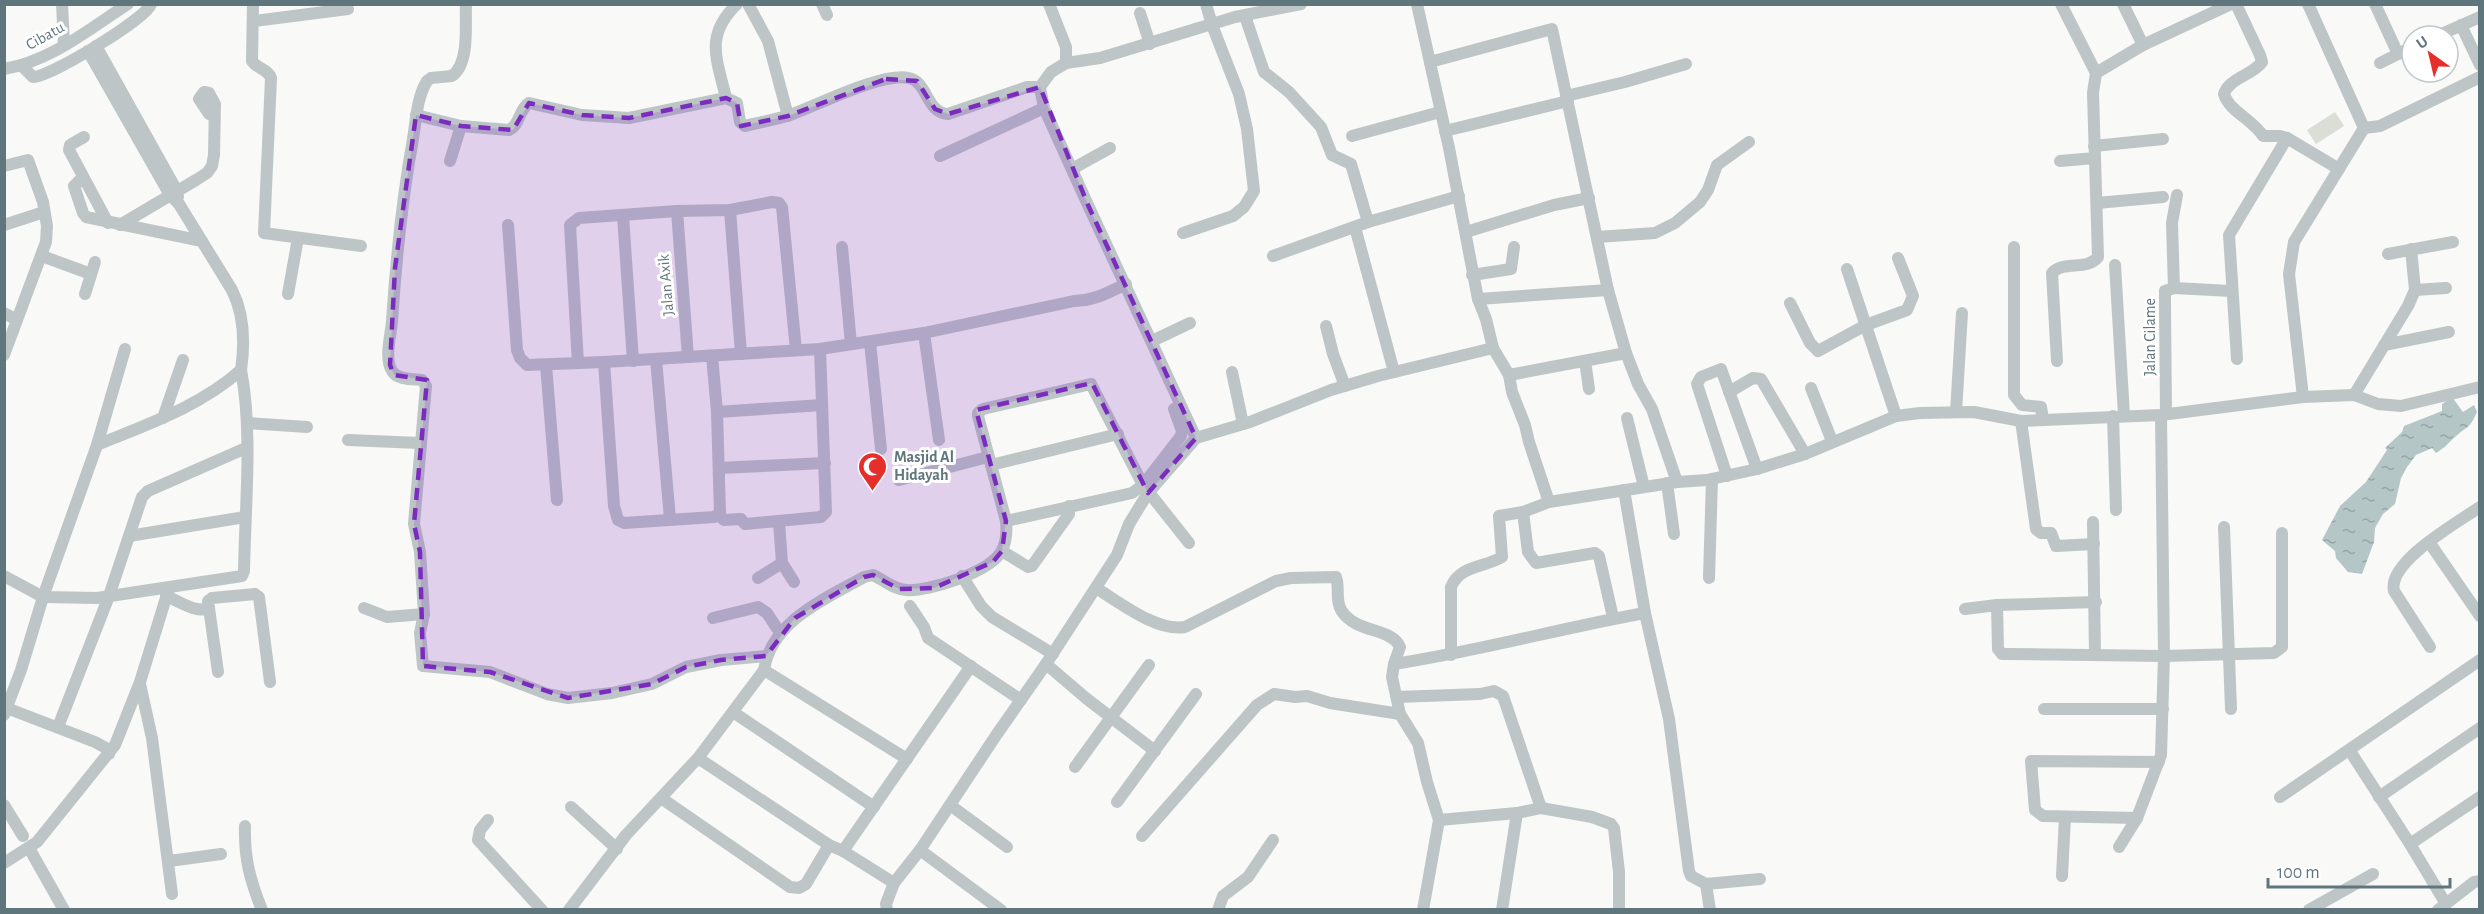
<svg xmlns="http://www.w3.org/2000/svg" width="2484" height="914" font-family="'Alegreya Sans',sans-serif">
  <style>
    .green { fill: #daded6 }
    .water { fill: url(#water-ripples) }
    .lines { fill: none; stroke-linecap: round; stroke-linejoin: round }
    .minor { stroke: #bdc5c7; stroke-width: 12 }
    .marked { fill: #7b2cbf; fill-opacity: 0.2; stroke: #7b2cbf; stroke-width: 4.5; stroke-dasharray: 12 8; stroke-linejoin: round }
    .labels { text-anchor: middle; dominant-baseline: central; stroke-width: 6; stroke-linejoin: round; paint-order: stroke }
    .street-label { font-size: 16px; fill: #5f767c; stroke: #fff }
    .poi-label { font-size: 16px; font-weight: bold; fill: #5f767c; stroke: #fff; text-anchor: start }
  </style>
  <defs>
    <pattern id="water-ripples" width="26" height="14" patternUnits="userSpaceOnUse" patternTransform="scale(1.5)"><rect width="26" height="14" fill="#b5c6c7"/><path d="M2 4q2-2 4 0t4 0M15 11q2-2 4 0t4 0" fill="none" stroke="#96a5a7"/></pattern>
  </defs>
  <rect width="100%" height="100%" fill="#f9f9f7"/>
  <polygon class="green" points="2335,112 2344,126 2316,144 2307,130"/>
  <path class="water" d="M2452 397 2463 412 2474 405 2477 412C2469 430 2468 425 2455 437 2446 445 2447 446 2436 453L2432 448 2416 455 2407 467 2401 478 2395 504 2383 514 2375 528 2374 542 2362 574 2348 572 2336 558 2335 551 2322 540 2340 506 2366 482 2387 450 2385 448 2402 432 2404 426 2442 411V404Z"/>
  <g class="lines">
    <g class="minor">
      <polyline points="62,4 64,45"/>
      <path d="M253 4 252 61C257 69 268 69 271 78L264 233 361 246"/>
      <path d="M466 4C465 25 470 63 452 76L431 78 427 81C417 97 416 120 413 139 402 199 396 260 392 321 391 335 384 359 392 371 397 380 413 379 422 380L426 386 414 524 420 552 424 614 420 633 423 666 490 672 547 694 568 698 612 693 652 684 686 667 721 660 766 656"/>
      <path d="M737 4C704 36 717 59 726 98L737 103 740 122 745 126C760 122 775 120 790 115 818 105 882 72 909 78 928 82 926 113 948 114L1027 87H1040"/>
      <polyline points="748,4 768,41 788,116"/>
      <polyline points="822,4 827,15"/>
      <polyline points="1049,4 1066,47 1066,63"/>
      <polyline points="1417,4 1449,148 1478,299 1486,319 1493,348 1509,375 1512,392 1525,425 1529,442 1549,502"/>
      <polyline points="2061,4 2096,73"/>
      <polyline points="2123,4 2143,45"/>
      <path d="M2236 4 2260 55 2262 62C2253 75 2229 78 2224 94 2229 111 2253 120 2263 136H2280L2287 138 2339 169"/>
      <polyline points="2308,4 2364,128"/>
      <polyline points="2375,4 2398,54"/>
      <polyline points="1140,13 1150,44"/>
      <polyline points="1245,16 1264,72 1289,92 1321,127 1332,155 1351,164 1368,222"/>
      <polyline points="254,21 348,9"/>
      <polyline points="2461,25 2480,65"/>
      <polyline points="2437,36 2480,17"/>
      <polyline points="96,46 177,191 178,197"/>
      <path d="M88 51 170 195 179 204 232 290C244 314 245 343 241 370 199 407 148 424 97 445"/>
      <polyline points="1430,62 1552,29 1608,290 1626,353 1638,384 1652,409 1677,482"/>
      <polyline points="2380,63 2412,47"/>
      <path d="M22 66 33 77C48 78 146 19 151 4"/>
      <path d="M4 69C51 61 89 29 128 4"/>
      <polyline points="1566,96 1625,82 1686,64"/>
      <path d="M416 115 461 126 509 130C520 125 519 109 529 103L582 115 629 118 726 98"/>
      <polyline points="2364,128 2380,126 2480,77"/>
      <polyline points="1445,131 1568,101"/>
      <polyline points="1352,136 1440,112"/>
      <polyline points="84,137 70,145 69,150 108,223"/>
      <polyline points="2094,146 2163,139"/>
      <polyline points="940,156 1044,108"/>
      <polyline points="450,161 461,126"/>
      <polyline points="2060,161 2095,158"/>
      <polyline points="4,166 28,160 43,202 47,226 46,242 4,355"/>
      <polyline points="1072,169 1110,148"/>
      <polyline points="82,178 74,186 83,213 86,217 202,241"/>
      <polyline points="2097,203 2163,197"/>
      <polyline points="730,210 741,354"/>
      <polyline points="677,211 688,357"/>
      <polyline points="623,216 633,361"/>
      <polyline points="4,225 44,212"/>
      <polyline points="120,225 196,180 207,173 212,166 214,155 215,104 209,93 204,92 199,99 209,114 215,117"/>
      <path d="M508 225 517 350 520 358 527 365 604 362 820 349 924 333 1074 301C1096 300 1107 293 1126 284"/>
      <polyline points="1355,227 1394,372"/>
      <polyline points="1466,232 1554,205 1589,198"/>
      <polyline points="1183,233 1233,216 1244,207 1254,191 1247,129 1239,94 1212,25 1206,4"/>
      <polyline points="1597,237 1655,233 1675,223 1700,202 1708,190 1717,165 1749,142"/>
      <polyline points="842,247 851,344"/>
      <polyline points="2014,247 2014,395 2022,405 2041,407 2043,420"/>
      <polyline points="2388,254 2453,242"/>
      <polyline points="42,256 91,274"/>
      <polyline points="1273,256 1368,222 1459,196"/>
      <polyline points="2115,265 2124,415"/>
      <polyline points="1847,269 1896,416"/>
      <polyline points="1472,275 1511,269 1514,247"/>
      <polyline points="2174,288 2231,291"/>
      <polyline points="2415,290 2446,288"/>
      <polyline points="85,294 95,262"/>
      <polyline points="288,294 298,238"/>
      <polyline points="1478,299 1608,290"/>
      <polyline points="1790,303 1810,343 1818,351 1866,325 1907,310 1913,296 1898,258"/>
      <polyline points="4,313 17,320"/>
      <polyline points="1326,326 1333,354 1345,386"/>
      <polyline points="924,333 939,440"/>
      <polyline points="1152,341 1190,323"/>
      <polyline points="870,342 881,449"/>
      <polyline points="2384,345 2449,332"/>
      <polyline points="656,359 670,519"/>
      <polyline points="2237,359 2229,235 2287,138"/>
      <polyline points="1585,361 1589,389"/>
      <path d="M2057 361 2052 273C2064 260 2087 271 2098 257L2093 93 2096 73 2143 45 2231 4"/>
      <polyline points="604,362 614,506 618,520 624,523 714,517 720,513 717,412 712,356"/>
      <polyline points="578,363 570,225 579,218 677,211 730,210 772,202 779,203 782,207 796,350"/>
      <polyline points="546,365 557,500"/>
      <polyline points="1232,372 1243,424"/>
      <polyline points="1509,375 1626,353"/>
      <polyline points="1811,388 1832,441"/>
      <polyline points="1729,392 1753,378 1761,379 1805,454"/>
      <polyline points="2354,395 2408,306 2415,290 2411,249"/>
      <polyline points="2303,397 2289,274 2294,242 2364,128"/>
      <polyline points="717,412 822,405"/>
      <polyline points="1956,412 1962,313"/>
      <polyline points="2166,414 2165,305 2165,291 2174,288 2172,223 2177,195"/>
      <polyline points="2113,416 2116,510"/>
      <polyline points="163,418 183,360"/>
      <polyline points="1627,418 1644,487"/>
      <polyline points="2021,421 2036,529 2041,533 2051,533 2056,546 2094,544"/>
      <polyline points="247,423 307,427"/>
      <polyline points="1196,438 1088,205 1044,108 1040,87 1051,72 1066,63 1100,58 1235,17 1301,4"/>
      <polyline points="348,440 420,443"/>
      <polyline points="991,465 1118,434"/>
      <polyline points="719,468 825,463"/>
      <polyline points="1727,476 1697,384 1701,377 1721,369 1757,469"/>
      <polyline points="899,480 988,457"/>
      <polyline points="1667,483 1674,534"/>
      <polyline points="1624,490 1645,613 1669,719 1689,871 1691,876 1706,884 1710,910"/>
      <polyline points="1523,512 1528,552 1536,563 1595,553 1599,556 1612,613"/>
      <polyline points="718,515 724,520 741,519 745,524 821,517 826,512 820,349"/>
      <polyline points="1006,521 1132,493 1143,485 1181,436 1182,431 1174,409"/>
      <polyline points="779,522 782,563 794,582"/>
      <polyline points="2093,522 2095,654"/>
      <polyline points="2224,527 2231,709"/>
      <polyline points="129,536 245,517"/>
      <polyline points="2429,542 2480,616"/>
      <polyline points="1002,551 1028,567 1032,566 1069,514 1069,506"/>
      <path d="M4 576 43 597 97 598 242 576 244 571C245 507 253 431 241 370"/>
      <polyline points="962,576 981,606 992,617 1053,654"/>
      <polyline points="758,578 782,563"/>
      <polyline points="1709,578 1712,479"/>
      <path d="M1096 588C1119 602 1157 632 1185 627L1276 581 1291 578 1336 577C1340 588 1335 599 1341 610 1356 634 1391 627 1400 647L1394 664 1392 677 1400 714 1418 743 1427 782 1439 820"/>
      <path d="M166 596C181 602 193 612 209 609"/>
      <polyline points="1997,605 2096,602"/>
      <polyline points="910,606 924,627 928,638 1021,700"/>
      <polyline points="364,608 387,617 424,614"/>
      <polyline points="1965,609 1997,605 1998,649 2002,654 2008,654 2164,656 2274,653 2282,647 2282,533"/>
      <polyline points="713,618 758,607 767,613 780,633"/>
      <path d="M2430 647 2394 591C2387 562 2458 522 2480 507"/>
      <path d="M1451 655V587C1460 565 1484 568 1502 557L1499 516 1523 512 1549 502 1677 482 1707 480 1757 469 1805 454 1896 416 1920 413 1974 412 2021 421 2161 415 2303 397 2354 395 2378 404 2401 406 2480 387"/>
      <polyline points="1046,664 1087,699 1155,751"/>
      <path d="M1394 664C1479 651 1561 628 1645 613"/>
      <polyline points="764,670 907,759"/>
      <polyline points="218,672 208,601 212,598 255,594 259,597 270,682"/>
      <polyline points="140,684 152,738 172,894"/>
      <polyline points="1397,697 1480,694 1494,691 1503,696 1541,808"/>
      <polyline points="4,707 95,742 106,748 109,754"/>
      <polyline points="2044,709 2163,709"/>
      <polyline points="733,712 874,807"/>
      <polyline points="4,715 21,670 43,597 97,445 125,349"/>
      <polyline points="58,727 109,596 142,497 148,491 246,448"/>
      <polyline points="2350,751 2410,844 2446,904"/>
      <polyline points="698,758 829,845 843,851 894,883"/>
      <polyline points="1075,767 1149,665"/>
      <polyline points="2280,797 2480,660"/>
      <polyline points="2379,797 2480,728"/>
      <polyline points="661,798 790,887 799,888 806,884 829,845"/>
      <polyline points="1117,802 1196,694"/>
      <polyline points="4,805 23,836"/>
      <polyline points="950,805 1007,847"/>
      <polyline points="571,807 617,849"/>
      <polyline points="2137,818 2043,816 2035,810 2031,761 2159,762"/>
      <polyline points="488,820 480,830 478,840 542,910"/>
      <path d="M245 826C244 858 250 880 262 910"/>
      <polyline points="1142,836 1257,705 1274,694 1295,697 1307,696 1330,703 1400,714"/>
      <polyline points="2410,844 2480,797"/>
      <polyline points="2119,847 2137,818 2161,755 2164,656 2161,415"/>
      <polyline points="29,848 64,910"/>
      <polyline points="920,850 1001,910"/>
      <polyline points="843,851 971,666"/>
      <polyline points="169,861 221,854"/>
      <polyline points="4,863 37,842 115,745 140,682 169,588"/>
      <polyline points="2062,876 2065,817"/>
      <polyline points="1706,884 1760,879"/>
      <path d="M569 910 626 835 698 758 764 670C771 621 825 599 864 577L873 575C884 580 893 589 906 590 929 592 989 572 1001 552 1007 542 1007 531 1006 521L978 416V413L983 409 1091 384 1143 485 1189 543"/>
      <polyline points="887,910 886,904 894,883 920,850 997,734 1046,664 1117,555 1129,524 1148,493 1196,438 1250,422 1331,390 1378,376 1493,348"/>
      <polyline points="1218,910 1223,896 1248,877 1273,840"/>
      <polyline points="1423,910 1439,820 1517,813 1541,808 1592,817 1611,824 1614,828 1619,872 1619,910"/>
      <polyline points="1502,910 1517,813"/>
      <polyline points="2309,910 2373,874"/>
      <polyline points="2438,910 2474,882 2480,881"/>
    </g>
  </g>
  <path class="marked" d="M886 79 917 81 935 109 948 114 1040 87 1088 205 1196 438 1148 493 1092 383 976 410 1006 521 1002 551 993 562 934 588 899 589 873 575 864 577 795 618 766 656 721 660 686 667 652 684 568 698 490 672 423 666 420 552 414 524 427 380 394 375 390 365 395 268 416 115 461 126 513 130 529 103 582 115 629 118 726 98 737 103 741 126 788 116Z"/>
  <defs>
    <symbol id="mosque-pin" viewBox="-11 -11 22 30"><path d="M0 17L-7.5 6A9.5 9.5 0 1 1 7.5 6Z" fill="#e62e2a" stroke="#fff"/><path d="M3.5-4.9A6 6 0 1 0 3.5 4.9A5 5 0 1 1 3.5-4.9Z" fill="#fff"/></symbol>
  </defs>
  <g fill-rule="evenodd">
    <use href="#mosque-pin" x="856" y="450" width="33" height="45"/>
  </g>
  <g class="labels">
    <g class="street-label">
      <text transform="translate(45 36) rotate(-29)">Cibatu</text>
      <text transform="translate(666 285) rotate(-95)">Jalan Axik</text>
      <text transform="translate(2150 337) rotate(-90)">Jalan Cilame</text>
    </g>
    <g class="poi-label">
      <text x="894" y="457">Masjid Al<tspan x="894" dy="18">Hidayah</tspan></text>
    </g>
  </g>
  <rect width="2484" height="914" fill="none" stroke="#5f767c" stroke-width="12"/>
  <g transform="translate(2430 54) rotate(326)"><circle r="28" fill="#ffffff" stroke="#bfc8cb" stroke-width="1.5"/>
  <path d="M0-4.5L10 22L0 15L-10 22Z" fill="#e62e2a"/>
  <text y="-9" font-size="16" font-weight="bold" text-anchor="middle" fill="#5f767c">U</text>
  </g>
  <path d="M2268 878v9h182v-9" fill="none" stroke="#5f767c" stroke-width="3"/>
  <text x="2277" y="878" font-size="18" fill="#5f767c" stroke="#ffffff" stroke-width="4.5" paint-order="stroke">100 m</text>
</svg>
